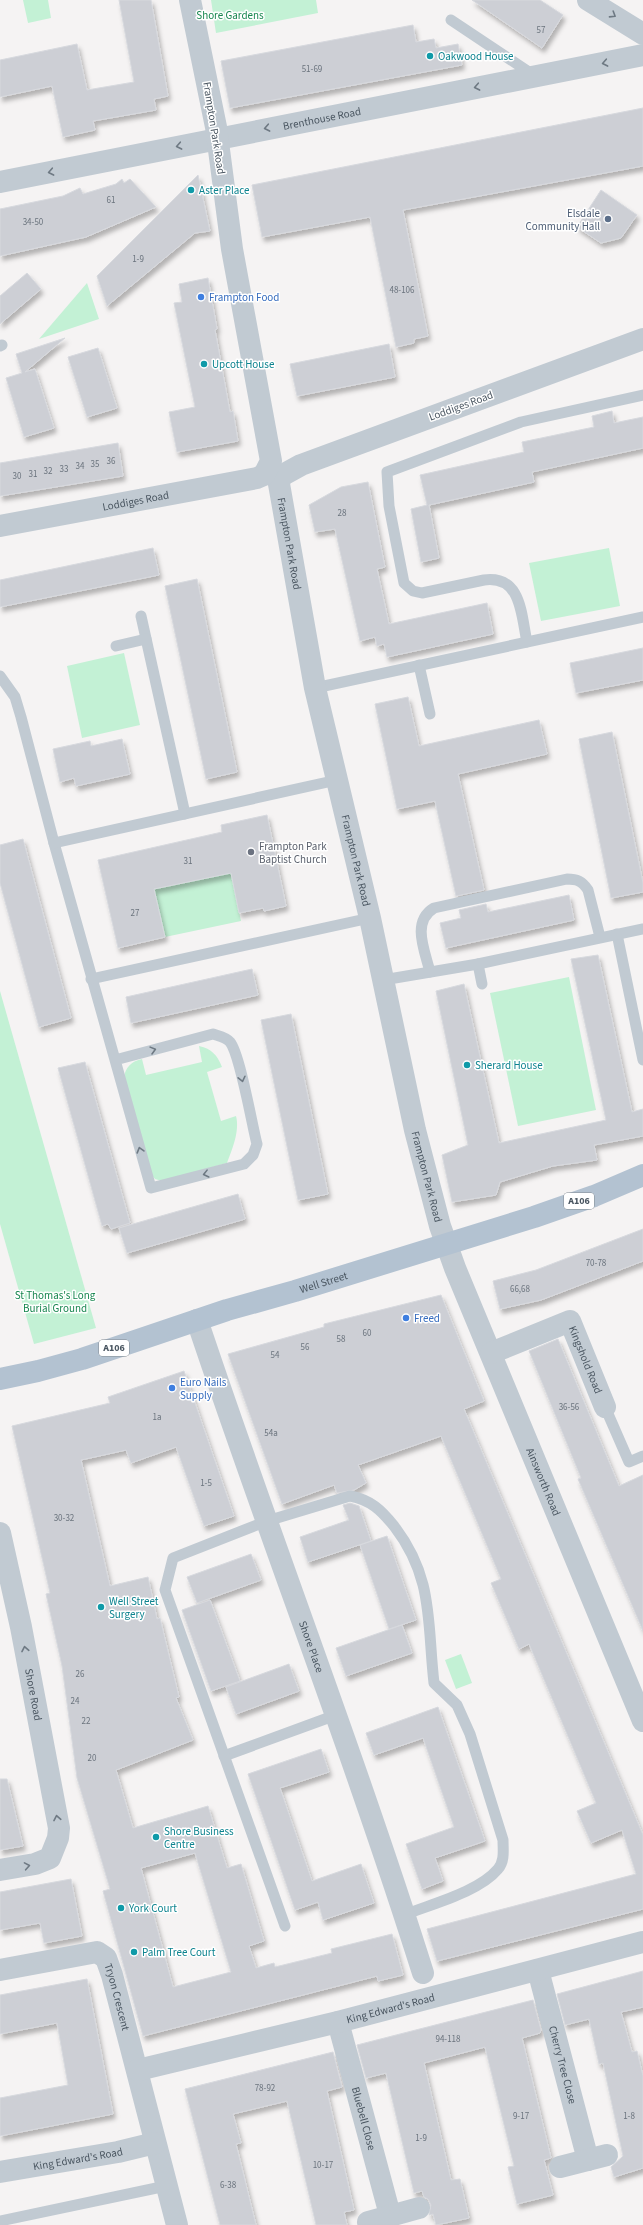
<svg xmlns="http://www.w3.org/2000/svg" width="643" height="2225" font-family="'Source Sans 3',sans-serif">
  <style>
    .green { fill: #c3f1d5 }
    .building { fill: #cdcfd5; stroke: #d7d9de; fill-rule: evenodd; filter: url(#shadow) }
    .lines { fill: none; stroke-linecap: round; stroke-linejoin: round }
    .service { stroke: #c1cad2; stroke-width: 11 }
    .minor { stroke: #c1cad2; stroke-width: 22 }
    .primary { stroke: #b3c2d1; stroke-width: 22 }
    .oneway { stroke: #6e7983 }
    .culture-dot { fill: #0f9aa8; stroke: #fff; stroke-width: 1.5 }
    .service-dot { fill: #5c6f8a; stroke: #fff; stroke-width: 1.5 }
    .shop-dot { fill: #3f7fe0; stroke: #fff; stroke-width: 1.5 }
    .worship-dot { fill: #6b7280; stroke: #fff; stroke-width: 1.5 }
    .labels { text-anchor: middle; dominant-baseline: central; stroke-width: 3; stroke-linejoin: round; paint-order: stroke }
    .number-label { font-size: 9px; fill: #6b747e }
    .shield { fill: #fff; stroke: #808990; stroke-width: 1 }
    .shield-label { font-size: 10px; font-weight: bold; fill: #4a5661 }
    .park-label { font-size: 11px; fill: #17864f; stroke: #fff }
    .culture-label { font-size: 11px; fill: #0d838f; stroke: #fff; text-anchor: start }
    .street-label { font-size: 11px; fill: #4a5661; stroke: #fff }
    .service-label { font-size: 11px; fill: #4e5e75; stroke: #fff; text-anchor: end }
    .shop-label { font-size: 11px; fill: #366cbe; stroke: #fff; text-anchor: start }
    .worship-label { font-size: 11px; fill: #5b616d; stroke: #fff; text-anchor: start }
  </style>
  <defs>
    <filter id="shadow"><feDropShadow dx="2.5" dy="4.5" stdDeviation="2" flood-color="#0004"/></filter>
  </defs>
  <rect width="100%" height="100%" fill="#f5f3f3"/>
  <g class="green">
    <polygon points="23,0 48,0 51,18 28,23"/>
    <polygon points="211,0 316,0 318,13 216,33"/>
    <polygon points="87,283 99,319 39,339"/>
    <polygon points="609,548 620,606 541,621 529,563"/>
    <polygon points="124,653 140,725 82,738 67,666"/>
    <polygon points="231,873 241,921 165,937 154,889"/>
    <polygon points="569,977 596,1110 518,1126 490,993"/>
    <polygon points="0,991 96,1328 34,1344 0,1224"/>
    <path d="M199 1046C212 1049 217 1055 222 1067L207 1072 221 1121 236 1116C240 1131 232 1150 227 1163L162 1181 155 1179 151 1174 124 1078C125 1067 132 1061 142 1059L146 1075 202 1062Z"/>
    <polygon points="461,1654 472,1683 456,1689 445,1660"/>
  </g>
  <g class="building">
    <polygon points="119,0 151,0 168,96 154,99 156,110 93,121 95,130 63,137 52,86 0,97 0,60 77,44 87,90 134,82"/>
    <polygon points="472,0 540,0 563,15 542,48"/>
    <polygon points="413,25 416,42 434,39 436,48 458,44 462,65 230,108 221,61"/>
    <polygon points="643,108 643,166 403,210 428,336 414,339 414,343 396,347 370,217 262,237 252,185"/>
    <polygon points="198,175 210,231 195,233 107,306 97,276"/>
    <polygon points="122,179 124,183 130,179 156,207 86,237 0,256 0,209 63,196 80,188 83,194 116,184"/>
    <polygon points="601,190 637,215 621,238 601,243 577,227"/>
    <polygon points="27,273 41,289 0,324 0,296"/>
    <polygon points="208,278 217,329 215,330 230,412 233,411 238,441 177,452 169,412 195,407 174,303 182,302 179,284"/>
    <polygon points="65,338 25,372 35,369 54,428 24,437 6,378 22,373 16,354"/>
    <polygon points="389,344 395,377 297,396 290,364"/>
    <polygon points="98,348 117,408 87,417 68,357"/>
    <polygon points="612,411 614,423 643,417 643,448 532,472 534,482 429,505 439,558 421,562 411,509 427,505 420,475 524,452 522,442 594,427 592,416"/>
    <polygon points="118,443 123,476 0,496 0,463"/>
    <polygon points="368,482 385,567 377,569 389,624 487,603 493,634 387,657 384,644 377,646 375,637 360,641 335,529 315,532 309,505 341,487"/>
    <polygon points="153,548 159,575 0,607 0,580"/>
    <polygon points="197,579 237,772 206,779 165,586"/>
    <polygon points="643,648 643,680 576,693 570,663"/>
    <polygon points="408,697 419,746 539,720 547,754 458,774 484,890 456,896 435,801 397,809 375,704"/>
    <polygon points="612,732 643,883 643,892 611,898 579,739"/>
    <polygon points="122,739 130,774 76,786 74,778 60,782 53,749 90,741 91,746"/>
    <polygon points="267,815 286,906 264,911 263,908 239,913 231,873 154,889 165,937 118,948 98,860 222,832 221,825"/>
    <polygon points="23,839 71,1018 39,1027 0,883 0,845"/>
    <polygon points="569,895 574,920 446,948 440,923 461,918 459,910 486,904 488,912"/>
    <polygon points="598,955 632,1112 643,1109 643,1136 594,1145 597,1160 553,1166 500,1182 496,1195 452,1202 442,1155 468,1145 436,991 464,984 499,1143 606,1120 571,959"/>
    <polygon points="252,969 258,995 131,1023 126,997"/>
    <polygon points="291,1014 328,1194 298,1200 261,1020"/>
    <polygon points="85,1062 130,1223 111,1229 108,1224 102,1226 58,1068"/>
    <polygon points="238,1194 245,1219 127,1253 119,1228"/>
    <polygon points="643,1229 643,1261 541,1300 500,1309 493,1281 536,1270"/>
    <polygon points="441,1295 484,1401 464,1409 643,1835 643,1909 437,1961 427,1929 636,1874 622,1830 591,1843 577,1811 596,1803 529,1644 519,1649 491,1583 501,1579 441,1436 358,1465 366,1483 354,1490 337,1493 334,1485 282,1504 228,1354 324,1327 324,1324"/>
    <polygon points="558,1339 619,1486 643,1475 643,1631 578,1479 581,1478 529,1351"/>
    <path d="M184 1371 234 1516 204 1526 176 1447 131 1463 126 1450 81 1460 110 1586 148 1577 157 1619 160 1618 179 1697 176 1698 193 1740 116 1770 133 1828 208 1806 227 1868 241 1864 264 1941 249 1946 256 1968 274 1963 275 1967 332 1953 331 1949 392 1934 403 1975 378 1981 377 1976 143 2036 103 1891 110 1889 77 1778 62 1666 46 1594 50 1593 12 1426 110 1403 108 1397ZM195 1853 231 1972 173 1987 141 1868Z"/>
    <polygon points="350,1503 359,1506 371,1541 308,1562 300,1537 349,1520 343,1505"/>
    <polygon points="387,1536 416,1620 389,1629 360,1545"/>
    <polygon points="251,1554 261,1580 197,1603 187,1577"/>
    <polygon points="210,1600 240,1681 211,1691 182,1610"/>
    <polygon points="402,1625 412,1653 346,1676 336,1648"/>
    <polygon points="289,1664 299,1691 236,1714 226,1687"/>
    <polygon points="438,1707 485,1841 435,1858 443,1881 422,1889 406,1844 454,1827 423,1738 374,1755 366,1733"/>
    <polygon points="321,1749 329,1772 280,1788 312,1881 361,1864 374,1903 323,1920 318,1902 295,1910 248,1774"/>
    <polygon points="0,1779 7,1779 23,1846 0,1850"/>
    <polygon points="71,1879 82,1936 44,1943 40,1923 0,1930 0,1892"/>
    <polygon points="643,1971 643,2007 621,2012 632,2052 637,2051 643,2076 643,2168 614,2177 611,2167 623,2156 603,2063 599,2064 589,2019 565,2025 557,1994"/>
    <polygon points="87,1979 113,2114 0,2136 0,2098 68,2085 57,2023 0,2034 0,1995"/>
    <polygon points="533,2000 541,2030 540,2033 522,2038 551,2158 544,2160 553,2195 517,2204 508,2167 514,2166 485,2047 424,2063 451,2180 460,2179 469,2218 436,2225 433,2214 429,2215 431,2205 428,2199 424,2197 422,2191 414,2193 386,2073 366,2078 357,2045"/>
    <polygon points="333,2052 342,2087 327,2091 354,2210 344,2212 347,2225 316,2225 287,2101 233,2114 241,2143 236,2144 256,2225 220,2225 185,2089"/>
  </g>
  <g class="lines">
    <g class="service">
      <polyline points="451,20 535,76"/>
      <polyline points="0,346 2,345"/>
      <polyline points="141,616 185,814"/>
      <path d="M527 642C521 615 522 575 484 580L422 593 413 591 404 583 389 506 387 472 521 422 643 395"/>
      <polyline points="116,646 146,639"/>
      <polyline points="419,665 430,714"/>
      <path d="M0 676 15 697 21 717 54 843 151 1188 244 1164 253 1155 257 1144C252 1125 240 1054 230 1042 226 1037 219 1036 213 1034L115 1060"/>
      <polyline points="315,688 643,617"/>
      <polyline points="54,843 337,780"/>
      <polyline points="617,934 643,1060"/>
      <polyline points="478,964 482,984"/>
      <path d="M430 972C425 951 411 922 434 908L567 879C577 879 582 881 588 890L600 937"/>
      <polyline points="91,979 370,918"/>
      <polyline points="383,980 478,964 643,929"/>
      <polyline points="605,1407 629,1462 643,1456"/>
      <polyline points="224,1756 336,1715"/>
      <path d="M285 1926 165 1590 173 1558 267 1521 350 1496C371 1500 381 1510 394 1526 434 1578 427 1622 434 1683L457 1705 470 1734 503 1840C503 1850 505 1861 498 1869 479 1892 431 1904 404 1915"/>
      <polyline points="0,2221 166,2186"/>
    </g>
    <g class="minor">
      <polyline points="588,0 643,34"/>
      <path id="s1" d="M0 182 643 55"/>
      <path id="s2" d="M643 339 301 465 281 476 279 484 315 688 370 918 415 1130 440 1226 455 1268 643 1721"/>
      <path id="s3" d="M0 526 257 478 264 475 271 461 232 249 216 127 190 0"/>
      <path id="s4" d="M197 1320C270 1539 354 1754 423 1973"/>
      <path id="s5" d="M491 1353 570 1321 605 1407"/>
      <path id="s6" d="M0 1533 21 1627 59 1828 58 1838 50 1858 35 1864 0 1870"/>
      <path id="s7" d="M0 1970 97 1952 106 1958 112 1975 177 2225"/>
      <path id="s8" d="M538 1970 588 2160"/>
      <path id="s9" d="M338 2022 390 2215"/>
      <path id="s10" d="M138 2070 338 2022 643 1942"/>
      <polyline points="560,2167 607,2155"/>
      <path id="s11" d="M0 2172 118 2152 155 2143"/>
      <polyline points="368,2222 419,2208"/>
    </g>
    <path class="primary" id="s12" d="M0 1379 38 1371 82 1359 227 1310 295 1291 534 1217 594 1196 643 1175"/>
  </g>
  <defs><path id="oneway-chevron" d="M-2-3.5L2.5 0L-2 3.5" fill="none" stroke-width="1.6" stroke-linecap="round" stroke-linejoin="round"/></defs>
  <g class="oneway">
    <use href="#oneway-chevron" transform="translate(613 15) rotate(32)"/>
    <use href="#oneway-chevron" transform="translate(605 63) rotate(169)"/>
    <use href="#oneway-chevron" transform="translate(477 87) rotate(169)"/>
    <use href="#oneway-chevron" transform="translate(267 128) rotate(169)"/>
    <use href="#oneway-chevron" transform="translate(179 146) rotate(169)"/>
    <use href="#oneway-chevron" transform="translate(51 172) rotate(169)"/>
    <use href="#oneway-chevron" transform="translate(153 1050) rotate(-15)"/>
    <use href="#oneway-chevron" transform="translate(242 1079) rotate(77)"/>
    <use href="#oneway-chevron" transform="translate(140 1150) rotate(-106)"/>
    <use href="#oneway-chevron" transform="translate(206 1174) rotate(166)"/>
    <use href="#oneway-chevron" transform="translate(25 1649) rotate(-101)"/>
    <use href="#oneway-chevron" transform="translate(57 1818) rotate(-101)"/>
    <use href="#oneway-chevron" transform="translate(27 1866) rotate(-10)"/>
  </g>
  <g class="culture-dot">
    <circle cx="430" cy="56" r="4"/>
    <circle cx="191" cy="190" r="4"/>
    <circle cx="204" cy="364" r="4"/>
    <circle cx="467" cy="1065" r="4"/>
    <circle cx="101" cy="1607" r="4"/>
    <circle cx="156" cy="1837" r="4"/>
    <circle cx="121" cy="1908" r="4"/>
    <circle cx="134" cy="1952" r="4"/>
  </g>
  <circle class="service-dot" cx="608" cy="219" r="4"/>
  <g class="shop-dot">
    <circle cx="201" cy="297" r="4"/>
    <circle cx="406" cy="1318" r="4"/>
    <circle cx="172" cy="1388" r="4"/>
  </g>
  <circle class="worship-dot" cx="251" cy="852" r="4"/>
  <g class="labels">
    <g class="number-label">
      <text x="541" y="30">57</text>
      <text x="312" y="69">51-69</text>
      <text x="111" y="200">61</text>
      <text x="33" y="222">34-50</text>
      <text x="138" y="259">1-9</text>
      <text x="402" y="290">48-106</text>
      <text x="111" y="461">36</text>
      <text x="95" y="464">35</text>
      <text x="80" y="466">34</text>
      <text x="64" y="469">33</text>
      <text x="48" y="471">32</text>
      <text x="33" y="474">31</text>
      <text x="17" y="476">30</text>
      <text x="342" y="513">28</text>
      <text x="188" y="861">31</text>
      <text x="135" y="913">27</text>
      <text x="596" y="1263">70-78</text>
      <text x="520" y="1289">66,68</text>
      <text x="367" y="1333">60</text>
      <text x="341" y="1339">58</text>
      <text x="305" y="1347">56</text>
      <text x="275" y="1355">54</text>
      <text x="569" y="1407">36-56</text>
      <text x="157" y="1417">1a</text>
      <text x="271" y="1433">54a</text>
      <text x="206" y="1483">1-5</text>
      <text x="64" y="1518">30-32</text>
      <text x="80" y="1674">26</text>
      <text x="75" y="1701">24</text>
      <text x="86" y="1721">22</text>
      <text x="92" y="1758">20</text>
      <text x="448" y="2039">94-118</text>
      <text x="265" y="2088">78-92</text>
      <text x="521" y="2116">9-17</text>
      <text x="629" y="2116">1-8</text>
      <text x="421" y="2138">1-9</text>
      <text x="323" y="2165">10-17</text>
      <text x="228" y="2185">6-38</text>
    </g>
    <g class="shield">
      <rect x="564" y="1193" width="30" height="16" rx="3"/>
      <rect x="99" y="1340" width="30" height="16" rx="3"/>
    </g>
    <g class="shield-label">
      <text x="579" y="1201">A106</text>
      <text x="114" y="1348">A106</text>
    </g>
    <g class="park-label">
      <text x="230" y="15">Shore Gardens</text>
      <text x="55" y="1295">St Thomas's Long<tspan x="55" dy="13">Burial Ground</tspan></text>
    </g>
    <g class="culture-label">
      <text x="438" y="56">Oakwood House</text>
      <text x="199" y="190">Aster Place</text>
      <text x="212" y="364">Upcott House</text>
      <text x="475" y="1065">Sherard House</text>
      <text x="109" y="1601">Well Street<tspan x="109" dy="13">Surgery</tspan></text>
      <text x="164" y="1831">Shore Business<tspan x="164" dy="13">Centre</tspan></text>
      <text x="129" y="1908">York Court</text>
      <text x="142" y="1952">Palm Tree Court</text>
    </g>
    <g class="street-label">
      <text stroke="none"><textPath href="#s1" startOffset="328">Brenthouse Road</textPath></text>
      <text transform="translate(214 128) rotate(81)">Frampton Park Road</text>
      <text transform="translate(461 406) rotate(-20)">Loddiges Road</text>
      <text stroke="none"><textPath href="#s3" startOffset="138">Loddiges Road</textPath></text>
      <text stroke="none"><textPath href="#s2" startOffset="456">Frampton Park Road</textPath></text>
      <text stroke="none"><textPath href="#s2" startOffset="780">Frampton Park Road</textPath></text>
      <text stroke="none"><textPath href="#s2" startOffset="1104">Frampton Park Road</textPath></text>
      <text stroke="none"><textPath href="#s12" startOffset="338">Well Street</textPath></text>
      <text stroke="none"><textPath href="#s5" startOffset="127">Kingshold Road</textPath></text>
      <text stroke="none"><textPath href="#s2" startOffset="1431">Ainsworth Road</textPath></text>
      <text stroke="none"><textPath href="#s4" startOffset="346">Shore Place</textPath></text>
      <text stroke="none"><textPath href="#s6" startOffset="165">Shore Road</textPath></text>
      <text stroke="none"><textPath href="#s7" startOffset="150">Tryon Crescent</textPath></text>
      <text stroke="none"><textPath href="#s10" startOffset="260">King Edward's Road</textPath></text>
      <text stroke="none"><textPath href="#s8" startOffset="98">Cherry Tree Close</textPath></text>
      <text stroke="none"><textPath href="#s9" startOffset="100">Bluebell Close</textPath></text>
      <text stroke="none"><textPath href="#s11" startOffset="79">King Edward's Road</textPath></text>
    </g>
    <g class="service-label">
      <text x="600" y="213">Elsdale<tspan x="600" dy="13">Community Hall</tspan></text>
    </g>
    <g class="shop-label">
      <text x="209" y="297">Frampton Food</text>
      <text x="414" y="1318">Freed</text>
      <text x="180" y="1382">Euro Nails<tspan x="180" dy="13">Supply</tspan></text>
    </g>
    <g class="worship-label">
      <text x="259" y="846">Frampton Park<tspan x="259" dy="13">Baptist Church</tspan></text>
    </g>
  </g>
</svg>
